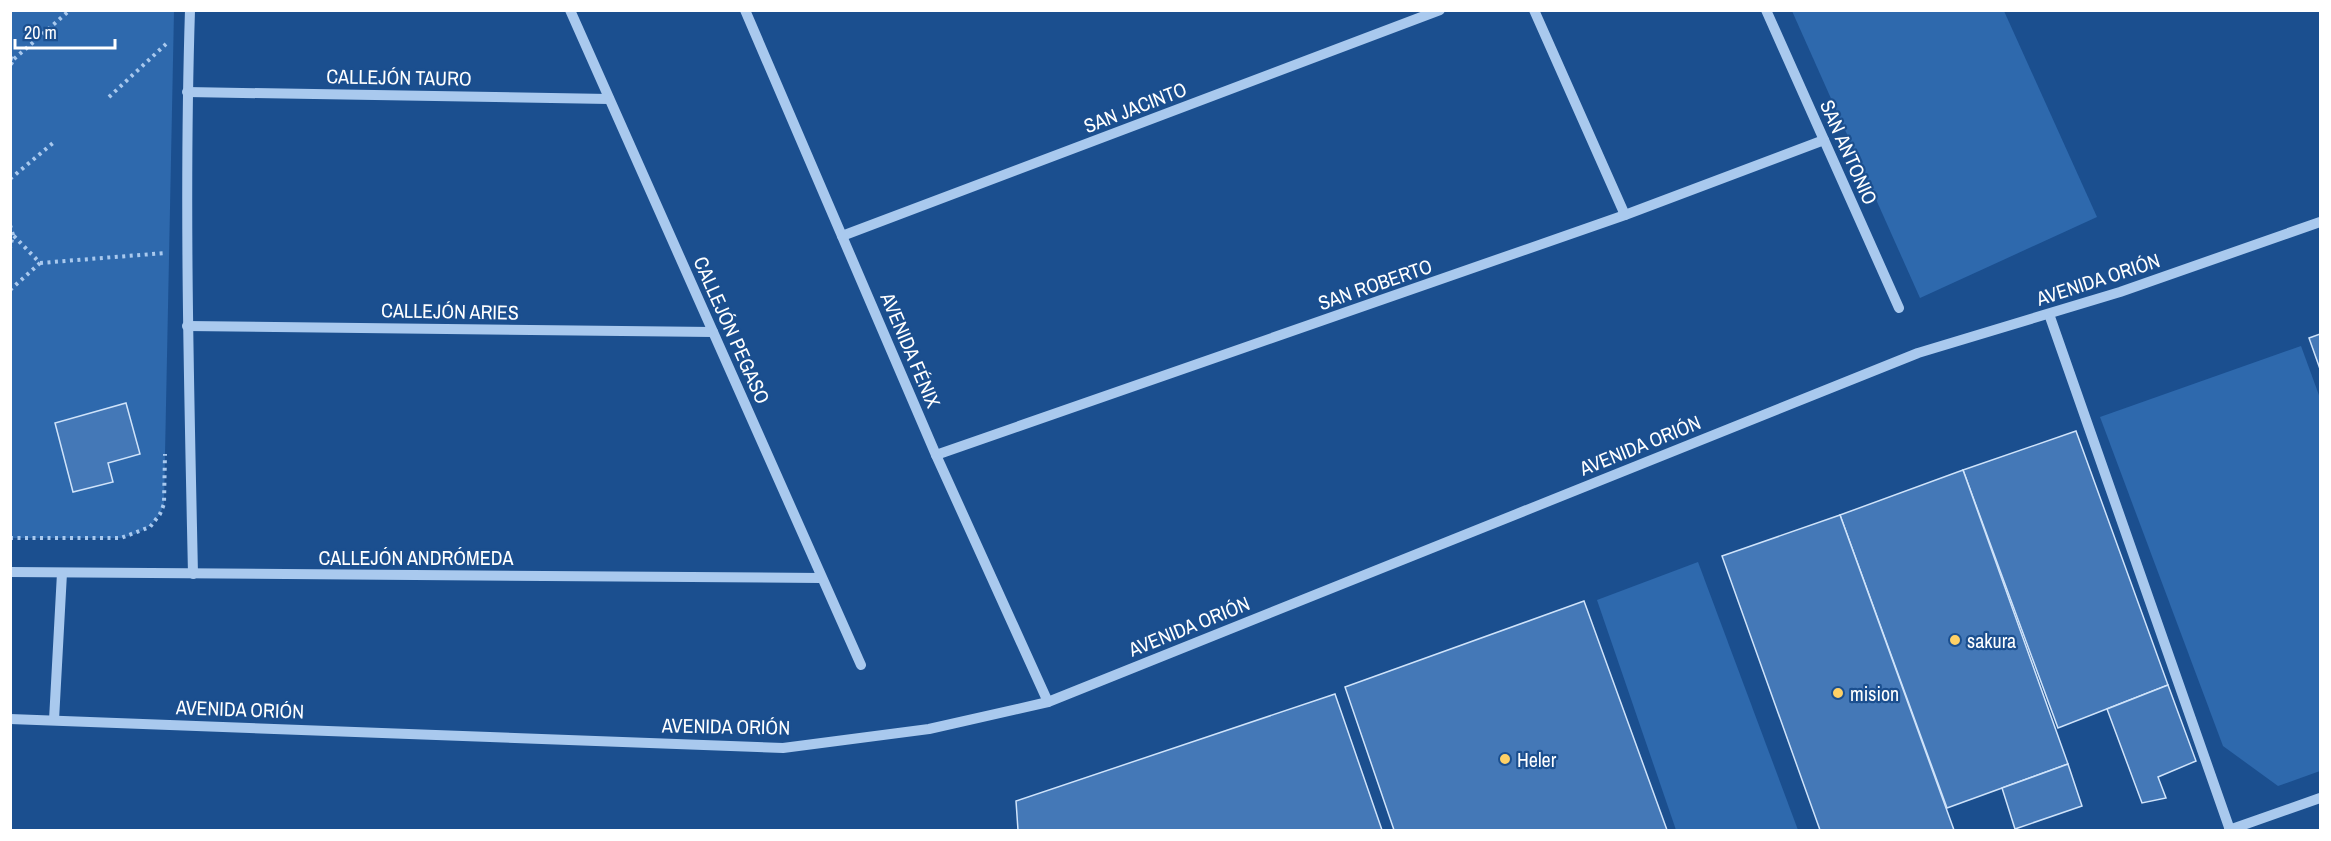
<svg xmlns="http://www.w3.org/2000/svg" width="2331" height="841" font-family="'Archivo Narrow',sans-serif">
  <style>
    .green { fill: #2e69ad }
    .building { fill: #4478b7; stroke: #cfe3fa; stroke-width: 1.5 }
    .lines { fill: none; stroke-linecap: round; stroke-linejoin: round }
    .path { stroke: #a9c9ee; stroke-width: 4; stroke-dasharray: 3 4.5; stroke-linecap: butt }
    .minor { stroke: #a9c9ee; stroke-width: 10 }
    .poi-dot { fill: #ffd166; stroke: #1b4f8f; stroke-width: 2 }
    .labels { text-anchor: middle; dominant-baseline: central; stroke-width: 4.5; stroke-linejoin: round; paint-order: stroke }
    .street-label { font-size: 20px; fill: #fff; stroke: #1b4f8f }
    .poi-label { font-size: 20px; fill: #fff; stroke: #1b4f8f; text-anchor: start }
  </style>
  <rect width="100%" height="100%" fill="#1b4f8f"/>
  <g class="green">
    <path d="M10 11H174L164 504C157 525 142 533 121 538H11Z"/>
    <polygon points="1792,11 2004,11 2097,217 1920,298"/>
    <polygon points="2301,346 2320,398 2320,771 2278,786 2223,746 2100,417"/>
    <polygon points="1698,562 1798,830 1676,830 1597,600"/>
  </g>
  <g class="building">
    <polygon points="2320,334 2320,369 2309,338"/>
    <polygon points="126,403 140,454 108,463 113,482 73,492 55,423"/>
    <polygon points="2076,431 2168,685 2058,728 1963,470"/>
    <polygon points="1963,470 2068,764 1947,808 1840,515"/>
    <polygon points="1840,515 1954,830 1820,830 1722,556"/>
    <polygon points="1584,601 1667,830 1394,830 1345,687"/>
    <polygon points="2168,685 2196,761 2158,777 2166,798 2142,803 2107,709"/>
    <polygon points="1335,694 1382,830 1018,830 1016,801"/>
    <polygon points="2068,764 2082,806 2015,829 2002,788"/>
  </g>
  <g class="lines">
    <g class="path">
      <polyline points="10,58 14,59 10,66"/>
      <polyline points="14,59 70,10"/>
      <polyline points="109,97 166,44"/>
      <polyline points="10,179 53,143"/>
      <polyline points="10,225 13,235 10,248"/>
      <polyline points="40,263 165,253"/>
      <polyline points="10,290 40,263 13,235"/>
      <polyline points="10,538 121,538 150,527 160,514 164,504 165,454"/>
    </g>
    <g class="minor">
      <path d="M190 10C184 198 189 386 193 574"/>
      <polyline points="570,10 861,665"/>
      <polyline points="745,10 936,455 1048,702"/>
      <polyline points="1534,10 1625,215"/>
      <polyline points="1766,10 1899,308"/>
      <polyline points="187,92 609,99"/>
      <polyline points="842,236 1440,10"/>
      <polyline points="2049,314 2230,830"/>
      <polyline points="187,326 713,332"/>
      <polyline points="936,455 1625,215 1824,140"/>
      <polyline points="10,572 821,578"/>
      <polyline points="10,719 783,748 929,729 1048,702 1918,353 2120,292 2320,222"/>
      <polyline points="54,720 62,573"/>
      <polyline points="2229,830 2320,798"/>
    </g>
  </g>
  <g class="poi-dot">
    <circle cx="1955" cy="640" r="6"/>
    <circle cx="1838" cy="693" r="6"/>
    <circle cx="1505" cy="759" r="6"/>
  </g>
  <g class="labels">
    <g class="street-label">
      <text transform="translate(399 77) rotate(1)">CALLEJÓN TAURO</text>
      <text transform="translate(1135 107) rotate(-21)">SAN JACINTO</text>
      <text transform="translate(1849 152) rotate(66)">SAN ANTONIO</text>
      <text transform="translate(2098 279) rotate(-18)">AVENIDA ORIÓN</text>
      <text transform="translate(1375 284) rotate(-19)">SAN ROBERTO</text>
      <text transform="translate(450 311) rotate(1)">CALLEJÓN ARIES</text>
      <text transform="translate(732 330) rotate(66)">CALLEJÓN PEGASO</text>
      <text transform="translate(911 350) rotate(67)">AVENIDA FÉNIX</text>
      <text transform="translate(1640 445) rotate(-22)">AVENIDA ORIÓN</text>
      <text x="416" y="557">CALLEJÓN ANDRÓMEDA</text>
      <text transform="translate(1189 626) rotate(-22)">AVENIDA ORIÓN</text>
      <text transform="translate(240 709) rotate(2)">AVENIDA ORIÓN</text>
      <text transform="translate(726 726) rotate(1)">AVENIDA ORIÓN</text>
    </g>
    <g class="poi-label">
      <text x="1967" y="640">sakura</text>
      <text x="1850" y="693">mision</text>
      <text x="1517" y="759">Heler</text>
    </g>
  </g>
  <rect width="2331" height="841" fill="none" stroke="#ffffff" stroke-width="24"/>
  <path d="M15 39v9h100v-9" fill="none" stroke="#ffffff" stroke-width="3"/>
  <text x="24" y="39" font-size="18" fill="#ffffff" stroke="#1b4f8f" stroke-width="4.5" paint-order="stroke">20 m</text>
</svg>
